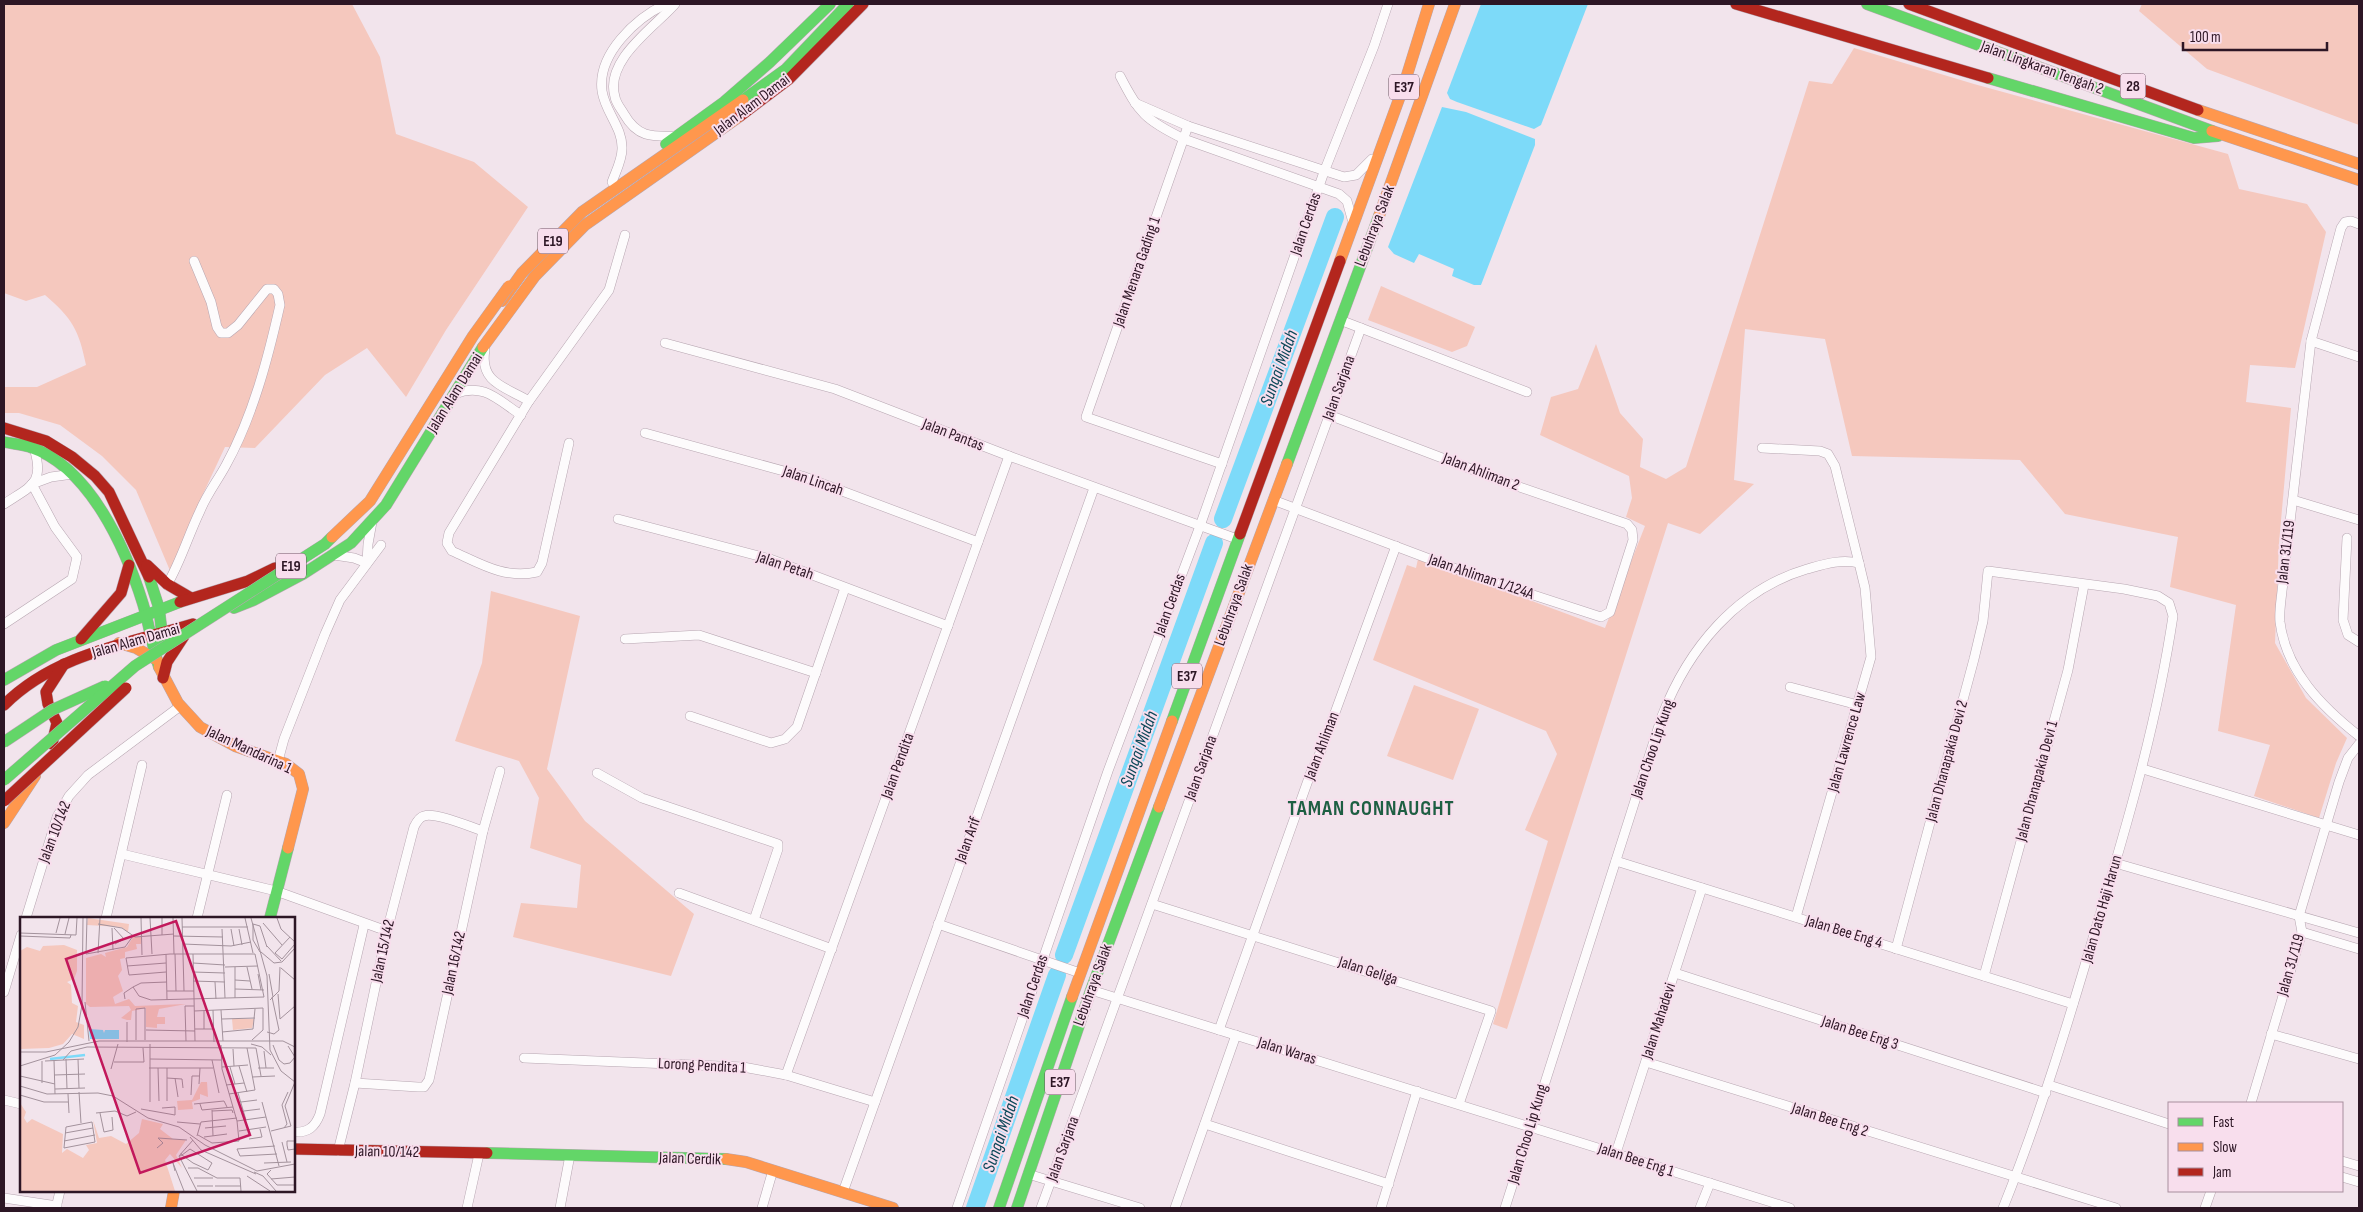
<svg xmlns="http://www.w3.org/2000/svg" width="2363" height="1212" font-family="'Sofia Sans Condensed',sans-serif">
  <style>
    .green { fill: #f5c8be }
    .water { fill: #7ddaf9 }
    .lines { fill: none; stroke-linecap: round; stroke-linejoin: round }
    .river { stroke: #7ddaf9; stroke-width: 18 }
    .street-casing { stroke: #b7a6b1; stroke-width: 10 }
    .fast-casing { stroke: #b7a6b1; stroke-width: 12 }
    .slow-casing { stroke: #b7a6b1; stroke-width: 12 }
    .jam-casing { stroke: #b7a6b1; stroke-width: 12 }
    .street { stroke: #fdfbfc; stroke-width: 9 }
    .fast { stroke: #63d668; stroke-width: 11 }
    .slow { stroke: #ff974d; stroke-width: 11 }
    .jam { stroke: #b3261e; stroke-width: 11 }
    .fast-bridge-casing { stroke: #b7a6b1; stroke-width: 12; stroke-linecap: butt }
    .slow-bridge-casing { stroke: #b7a6b1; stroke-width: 12; stroke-linecap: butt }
    .jam-bridge-casing { stroke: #b7a6b1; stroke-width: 12; stroke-linecap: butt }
    .fast-bridge { stroke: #63d668; stroke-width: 11 }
    .slow-bridge { stroke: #ff974d; stroke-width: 11 }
    .jam-bridge { stroke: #b3261e; stroke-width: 11 }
    .labels { text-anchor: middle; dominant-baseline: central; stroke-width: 4; stroke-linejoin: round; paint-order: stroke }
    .shield { fill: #f8deed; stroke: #6a5261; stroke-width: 1 }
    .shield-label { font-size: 15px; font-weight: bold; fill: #2d1625 }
    .street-label { font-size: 16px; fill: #2d1625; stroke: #f8deed }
    .water-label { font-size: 18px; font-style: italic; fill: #0b4758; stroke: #f8deed }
    .district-label { font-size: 21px; font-weight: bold; letter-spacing: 1px; fill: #1e5f43; stroke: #f8deed }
    .inset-river { fill: none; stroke: #7ddaf9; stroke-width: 2.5 }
    .inset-road { fill: none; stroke: #a3929c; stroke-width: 1 }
    .view { fill: #c2185b; fill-opacity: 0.15; stroke: #c2185b; stroke-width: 2.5 }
    .inset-edge { fill: none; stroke: #2d1625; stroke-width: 2.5 }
  </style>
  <rect width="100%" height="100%" fill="#f2e4ec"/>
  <g class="green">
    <path d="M4 4H352L380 57 396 134 474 162 528 207 446 330 406 397 367 348 325 375 255 448 225 447 196 509 171 573 136 490 102 456 60 425 19 413H4V387H37L86 365C79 330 72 318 45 295L26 301 4 293Z"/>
    <polygon points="2142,4 2359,4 2359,125 2207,69 2139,11"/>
    <polygon points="1854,48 1974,84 2228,154 2239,189 2307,204 2326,232 2295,368 2250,365 2246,402 2291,408 2279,543 2275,643 2306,698 2347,738 2336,763 2319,818 2254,796 2270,745 2218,731 2236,605 2170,587 2178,537 2065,514 2020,460 1852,456 1825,339 1745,329 1734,480 1754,484 1700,534 1668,523 1507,1029 1493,1024 1548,841 1525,830 1557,754 1546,731 1373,660 1407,565 1416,568 1418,559 1605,628 1645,526 1626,517 1632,498 1629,476 1540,435 1551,397 1578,389 1596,344 1620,413 1643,439 1640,467 1666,479 1686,467 1809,81 1832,84"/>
    <polygon points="1381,286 1475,327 1467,346 1452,352 1368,320"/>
    <polygon points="491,591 580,616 547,769 585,821 694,914 671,976 513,937 521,903 577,908 581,865 530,848 539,798 519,761 455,741 482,663"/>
    <polygon points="1414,685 1479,709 1453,780 1387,756"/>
  </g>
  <g class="water">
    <polygon points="1481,4 1588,4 1541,125 1534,129 1457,102 1450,99 1447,93"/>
    <polygon points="1442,107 1466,112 1535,139 1535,145 1481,285 1474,285 1452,276 1454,269 1419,254 1414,263 1394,254 1388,247"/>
  </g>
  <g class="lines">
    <g class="river">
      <polyline points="1223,519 1335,217"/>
      <polyline points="1064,955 1214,543"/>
      <polyline points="975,1208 1057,975"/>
    </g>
    <defs>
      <g id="street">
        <path d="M675 4C655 27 604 60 615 97 616 103 621 109 624 114 637 137 651 137 676 136"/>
        <path d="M1120 76C1139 113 1145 120 1184 139L1339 194 1347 201 1352 219"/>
        <polyline points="1135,103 1188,126 1344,177 1356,175 1372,159"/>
        <polyline points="1188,126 1086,417 1222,464"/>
        <path d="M612 182C616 171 622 160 622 149 623 128 605 112 602 91 597 54 636 18 666 4"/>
        <path d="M2359 224 2351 221 2345 222 2341 228 2311 341 2282 591C2281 601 2279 612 2280 622 2286 671 2322 707 2359 736"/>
        <polyline points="1340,320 1527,392"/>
        <polyline points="2311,341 2359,357"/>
        <polyline points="665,343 835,389 1009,456 1237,539"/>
        <path d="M485 350C479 383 506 387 529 401"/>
        <path d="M455 394C483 382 498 400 521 415"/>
        <polyline points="645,433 802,476 978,542"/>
        <path d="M569 443 542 563 537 572C504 579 481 564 452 551L447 543 449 533 529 401 609 290 625 235"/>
        <polyline points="32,484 51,477 73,474"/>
        <polyline points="1273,500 1472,575 1601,617 1610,612 1633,540 1632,530 1627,524 1508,483 1329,415"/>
        <polyline points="2293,500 2359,520"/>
        <path d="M4 504C31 486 45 484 34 448"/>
        <polyline points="618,519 770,559 948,626"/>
        <polyline points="2347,538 2343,620 2348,635 2359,642"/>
        <polyline points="334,555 354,558 367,563"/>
        <polyline points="367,563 368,544 372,522"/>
        <path d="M167 585C181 561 188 536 200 511 207 494 218 480 226 465 253 416 268 358 280 305L278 294 274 289H267L238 325 228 333H221L217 327 211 302 194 261"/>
        <polyline points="4,624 72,579 77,557 55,527 32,484"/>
        <polyline points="625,639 699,635 816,673"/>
        <polyline points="1790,687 1858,705"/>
        <polyline points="690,716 771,743 785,739 797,727 845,588"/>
        <polyline points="278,761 284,739 325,634 340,600 381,545"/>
        <polyline points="2143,769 2359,835"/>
        <polyline points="597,773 642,798 778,844 778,849 754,920"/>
        <polyline points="122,854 276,891 387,931"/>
        <polyline points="1616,861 2073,1004"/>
        <polyline points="2115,863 2359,933"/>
        <polyline points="679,893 832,949"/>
        <polyline points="1152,904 1491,1011 1459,1104"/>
        <polyline points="1796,917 1871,657 1865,588 1859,563"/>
        <polyline points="26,918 57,817 69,796 88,775 179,707"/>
        <polyline points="106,918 142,765"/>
        <polyline points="197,918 227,795"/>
        <polyline points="938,924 1080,973"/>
        <polyline points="2302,932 2359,949"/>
        <path d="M1896 949 1974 659 1983 621 1988 571 2124 589 2158 596 2169 603 2173 616C2157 723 2127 825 2096 928 2068 1023 2040 1116 2003 1208"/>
        <polyline points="1675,973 2046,1093"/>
        <polyline points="1984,976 2068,670 2084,585"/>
        <polyline points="1091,990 1790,1208"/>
        <polyline points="4,992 21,935"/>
        <polyline points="1219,1030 1311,772 1321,751 1396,546"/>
        <polyline points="2271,1034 2359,1059"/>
        <polyline points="524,1058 743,1067 786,1075 875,1102"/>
        <polyline points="1646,1062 2116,1208"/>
        <polyline points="786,1075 1009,456"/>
        <polyline points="355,1083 418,1087 424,1087 429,1080 483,831 500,771"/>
        <polyline points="2049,1085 2169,1124"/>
        <polyline points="4,1100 21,1104"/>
        <polyline points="2251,1103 2302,932 2299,916 2339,782 2348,758 2359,744"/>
        <polyline points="1205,1124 1389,1184"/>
        <path d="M294 1132C308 1133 315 1127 320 1114L364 925"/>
        <path d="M338 1151 355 1083 387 931 414 827C416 823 419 817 424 816 436 812 470 827 483 831"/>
        <polyline points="1616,1153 1702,888"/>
        <polyline points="2342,1161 2359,1166"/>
        <polyline points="1028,1174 1140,1208"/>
        <polyline points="2342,1177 2359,1182"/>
        <polyline points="843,1192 1094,488"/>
        <polyline points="4,1198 57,1206"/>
        <polyline points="56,1208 60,1191"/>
        <polyline points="467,1208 479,1154"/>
        <polyline points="560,1208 570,1155"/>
        <polyline points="762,1208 773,1170"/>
        <polyline points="957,1208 1108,771 1200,526 1324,172 1374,46 1388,4"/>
        <polyline points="1041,1208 1361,328"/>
        <polyline points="1175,1208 1236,1035"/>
        <polyline points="1381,1208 1417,1091"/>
        <path d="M1505 1208 1662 716C1688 649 1736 590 1807 569 1825 564 1840 559 1859 563L1835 466 1828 454 1820 451 1762 448"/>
        <polyline points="1700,1208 1710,1183"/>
        <polyline points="2205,1208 2211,1191"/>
      </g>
      <g id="fast">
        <polyline points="1867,4 2212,131"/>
        <polyline points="1988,78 2194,138 2218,136"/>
        <polyline points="743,100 786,69 848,4"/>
        <polyline points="666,144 724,102 770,62 830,4"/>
        <path d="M4 442C13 444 22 444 30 447 90 467 126 549 143 604 149 624 152 646 159 667"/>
        <polyline points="1287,464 1379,216"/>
        <polyline points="149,577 159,608 163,642"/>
        <polyline points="234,608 254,600 303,574 351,543 386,505 483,347"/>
        <polyline points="4,680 56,650 180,602"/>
        <polyline points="1172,721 1240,534"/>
        <polyline points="270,918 288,848"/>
        <polyline points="487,1153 726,1159"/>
        <polyline points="999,1208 1072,997"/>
        <polyline points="1017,1208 1091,990 1159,807"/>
      </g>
      <g id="slow">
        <polyline points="2198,110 2359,164"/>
        <polyline points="2212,131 2359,180"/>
        <polyline points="1379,216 1455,4"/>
        <polyline points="1340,261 1403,88 1429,4"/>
        <polyline points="502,301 522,273 582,212 743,100"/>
        <polyline points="483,347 535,276 585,225 740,116"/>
        <polyline points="119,643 136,648 157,660"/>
        <polyline points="159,667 178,703 200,727 235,746 286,764 299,774 303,789 288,848"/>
        <polyline points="1159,807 1287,464"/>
        <polyline points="4,823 35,776"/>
        <polyline points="1072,997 1172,721"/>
        <polyline points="726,1159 746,1162 893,1208"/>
        <polyline points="171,1208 174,1191"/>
      </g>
      <g id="jam">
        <polyline points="1736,4 1988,78"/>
        <polyline points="1909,4 2198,110"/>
        <polyline points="740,116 789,79 863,4"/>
        <polyline points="4,428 46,441 72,457 95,476 109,492 149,577"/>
        <polyline points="1240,534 1340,261"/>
        <polyline points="147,565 167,584 191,598"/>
        <polyline points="180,602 248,581 275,568"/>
        <polyline points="81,639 121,593 129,565"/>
        <polyline points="163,678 167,662 184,636"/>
        <path d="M4 705C55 654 127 644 193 624"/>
        <polyline points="52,744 57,723 48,704 46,692 64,664"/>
        <polyline points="294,1149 487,1153"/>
      </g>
    </defs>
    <use href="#street" class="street-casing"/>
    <use href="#fast" class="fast-casing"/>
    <use href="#slow" class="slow-casing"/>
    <use href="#jam" class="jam-casing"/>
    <use href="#street" class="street"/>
    <use href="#fast" class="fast"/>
    <use href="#slow" class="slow"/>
    <use href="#jam" class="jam"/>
    <defs>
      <g id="fast-bridge">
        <polyline points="4,742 52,710 105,686"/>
        <polyline points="4,780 135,666 325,544 332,537"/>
      </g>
      <polyline id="slow-bridge" points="332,537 370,501 473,336 509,286"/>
      <polyline id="jam-bridge" points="4,801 126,688"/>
    </defs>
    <use href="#fast-bridge" class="fast-bridge-casing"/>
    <use href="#slow-bridge" class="slow-bridge-casing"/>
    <use href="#jam-bridge" class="jam-bridge-casing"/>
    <use href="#fast-bridge" class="fast-bridge"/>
    <use href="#slow-bridge" class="slow-bridge"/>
    <use href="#jam-bridge" class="jam-bridge"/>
  </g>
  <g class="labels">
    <g class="shield">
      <rect x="2120.5" y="73.5" width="25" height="25" rx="4"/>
      <rect x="1389" y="74.5" width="30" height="25" rx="4"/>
      <rect x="538" y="228.5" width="30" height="25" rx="4"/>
      <rect x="276" y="553.5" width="30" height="25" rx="4"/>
      <rect x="1172" y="663.5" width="30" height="25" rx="4"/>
      <rect x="1045" y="1069.5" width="30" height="25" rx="4"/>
    </g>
    <g class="shield-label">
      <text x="2133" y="86">28</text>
      <text x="1404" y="87">E37</text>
      <text x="553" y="241">E19</text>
      <text x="291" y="566">E19</text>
      <text x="1187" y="676">E37</text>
      <text x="1060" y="1082">E37</text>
    </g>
    <g class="street-label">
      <text transform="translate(2042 68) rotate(20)">Jalan Lingkaran Tengah 2</text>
      <text transform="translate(752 105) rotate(-37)">Jalan Alam Damai</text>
      <text transform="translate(1306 224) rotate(-71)">Jalan Cerdas</text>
      <text transform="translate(1375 226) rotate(-69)">Lebuhraya Salak</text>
      <text transform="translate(1137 272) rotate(-71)">Jalan Menara Gading 1</text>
      <text transform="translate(1339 388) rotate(-70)">Jalan Sarjana</text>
      <text transform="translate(455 393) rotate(-58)">Jalan Alam Damai</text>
      <text transform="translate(953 435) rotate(21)">Jalan Pantas</text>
      <text transform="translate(1481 472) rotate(21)">Jalan Ahliman 2</text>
      <text transform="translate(813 481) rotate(19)">Jalan Lincah</text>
      <text transform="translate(2286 552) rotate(-83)">Jalan 31/119</text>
      <text transform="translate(785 566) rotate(19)">Jalan Petah</text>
      <text transform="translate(1481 577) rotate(19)">Jalan Ahliman 1/124A</text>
      <text transform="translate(1170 605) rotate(-70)">Jalan Cerdas</text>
      <text transform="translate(1234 605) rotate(-70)">Lebuhraya Salak</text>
      <text transform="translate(136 641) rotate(-16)">Jalan Alam Damai</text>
      <text transform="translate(1847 742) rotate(-74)">Jalan Lawrence Law</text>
      <text transform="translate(1322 746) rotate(-69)">Jalan Ahliman</text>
      <text transform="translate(1653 749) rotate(-71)">Jalan Choo Lip Kung</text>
      <text transform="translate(249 750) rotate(25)">Jalan Mandarina 1</text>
      <text transform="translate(1947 761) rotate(-75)">Jalan Dhanapakia Devi 2</text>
      <text transform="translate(898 766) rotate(-70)">Jalan Pendita</text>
      <text transform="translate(1201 768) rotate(-70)">Jalan Sarjana</text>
      <text transform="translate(2037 781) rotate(-75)">Jalan Dhanapakia Devi 1</text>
      <text transform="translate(55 832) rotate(-69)">Jalan 10/142</text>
      <text transform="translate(968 840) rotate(-70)">Jalan Arif</text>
      <text transform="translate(2102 909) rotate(-74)">Jalan Dato Haji Harun</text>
      <text transform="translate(1844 932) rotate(17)">Jalan Bee Eng 4</text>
      <text transform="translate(383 951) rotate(-78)">Jalan 15/142</text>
      <text transform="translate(454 963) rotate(-78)">Jalan 16/142</text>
      <text transform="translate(2291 965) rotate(-74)">Jalan 31/119</text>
      <text transform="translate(1368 971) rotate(18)">Jalan Geliga</text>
      <text transform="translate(1093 985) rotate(-70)">Lebuhraya Salak</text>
      <text transform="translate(1033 986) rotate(-71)">Jalan Cerdas</text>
      <text transform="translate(1659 1021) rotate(-72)">Jalan Mahadevi</text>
      <text transform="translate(1860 1033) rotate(18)">Jalan Bee Eng 3</text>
      <text transform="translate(1287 1051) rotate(17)">Jalan Waras</text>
      <text transform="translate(702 1066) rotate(3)">Lorong Pendita 1</text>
      <text transform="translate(1830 1120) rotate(18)">Jalan Bee Eng 2</text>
      <text transform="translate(1528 1134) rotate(-73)">Jalan Choo Lip Kung</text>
      <text transform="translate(1063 1149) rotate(-70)">Jalan Sarjana</text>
      <text transform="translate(387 1152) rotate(1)">Jalan 10/142</text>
      <text transform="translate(690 1159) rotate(2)">Jalan Cerdik</text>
      <text transform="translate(1636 1160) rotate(18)">Jalan Bee Eng 1</text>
    </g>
    <g class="water-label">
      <text transform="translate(1279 368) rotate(-70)">Sungai Midah</text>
      <text transform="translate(1139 749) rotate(-70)">Sungai Midah</text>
      <text transform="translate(1001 1134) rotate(-71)">Sungai Midah</text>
    </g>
    <g class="district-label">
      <text x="1371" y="808">TAMAN CONNAUGHT</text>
    </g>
  </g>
  <g transform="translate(20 917)">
    <rect width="275" height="275" fill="#f2e4ec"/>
    <path d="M68 1 109 7 108 15 101 10 67 8ZM113 20H121V27H116L117 32 105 35V41L100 42 102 53 98 59 103 74 93 80 95 87 109 82 115 89 166 87 139 92 137 100H145V107H137V111L126 110V91L112 94 111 103H107L101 101 111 93 109 89 70 90 66 87V41L81 37 86 40 85 36 107 30ZM44 28 57 33V54L54 62 47 65 51 68 52 86 58 89 56 105 64 108V122L52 117 43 127 29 131 0 132V34L7 30 20 34 23 29ZM212 102H234L232 111 213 113ZM181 165H187L188 180 180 177V182L172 185 173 192 158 193 157 184 172 183ZM0 186 6 195 4 201 7 206 12 202 43 217 42 236 47 232 63 241 69 233 66 228 77 226 73 203 79 221 91 219 106 227 119 216 122 202 143 207 140 212 153 222 166 223 156 238 162 251 150 237 145 243 155 274H0Z" fill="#f5c8be"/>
    <path d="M69 112 83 113 84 116 85 113H99V122H70Z" fill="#7ddaf9"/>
    <path class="inset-river" d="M30 142 65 138"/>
    <path class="inset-road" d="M67 1 66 37 105 30 113 19M121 1 122 38M130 1 132 37M142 1V18M153 1 154 37M162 1 164 74M225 1 233 36M231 1 247 59 250 133 261 154 275 165M257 1 261 12 275 25M243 6 262 28M78 7 102 11 115 20 154 17M162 10H228M92 11 93 33M94 11 104 22 95 27M202 12 205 81M211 12 214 29M219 12 222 28M0 16 56 18 57 1M36 16 40 1M45 17 49 1M0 19 50 21 51 18M154 19 203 20M163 27 211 29 231 25M247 29 261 44M240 35 233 23V7L240 9 247 30M241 35 254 46 262 45M78 36 80 1M146 37 147 83M155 37 156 74M173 37 175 124M262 42 255 36 270 20M262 42 275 27M262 45 275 31M173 46 205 48M107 49 146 46M205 50 238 49M215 50V81M227 50 232 72M261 51 275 63M173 55 205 56M238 57 241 73M249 57 253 80M215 63 230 64M173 64 205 65M195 65 196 82M113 70 121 66 147 65M215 72 244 73M147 74H174M258 77 260 102 275 89M105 82 104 76 113 70 119 79 131 83 244 80 235 37H150L106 41 109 58 146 55M250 83 259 74 260 50M65 85 69 124M184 93V112M193 93 194 125M201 93 203 124M174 94 243 91V113L232 123M202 102 235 101M175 112H193M126 113 175 114M202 115 233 112 235 92M247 115 254 117 259 113 252 80M116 123V92L125 91V123M166 124 165 89H174M107 125V105M130 127V185M231 127 242 130 251 138M253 128 259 143 264 147 270 146 275 140 268 129M236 131 241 159M213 132 214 149M244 134 246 151M0 135H26L79 124H263L275 130M46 142 47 172M58 142 59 171M130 142 201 143M34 143 35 177M43 143 51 134 67 130 236 131M192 143 199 176M22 144V166M25 144 64 142M94 145H124L123 131M0 149 35 138 49 125 58 110 62 88 63 1M219 149 227 175M202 150 228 148M210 150 215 167M129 151H193M138 151 139 184M147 151V184M238 151H254M91 152 98 127M34 158 65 157M0 159 35 167M232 160 255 159M147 161 162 162 163 171M155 161 158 180M179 167 180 151M206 168 224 166M275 168V200M0 169 27 177 78 176 93 179 128 201 159 210 185 228 237 254 275 247M35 172 65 171M59 175 61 206M218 176 226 203M48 177 49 196M209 177 235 173 227 131M0 178 24 185H48M171 178 172 159H179M221 185 237 183M242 185 259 249M174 187 204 184 207 190M180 187 182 193 213 190M121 192 155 198V190L142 191M192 193 193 219M192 194 212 193 213 196M224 194 240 192M76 196 95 194 107 199 116 195M80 196 84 215 93 213 92 200M217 204 246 200M72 205 75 225 44 231 46 210ZM157 205 180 207M185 211 206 209M264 211 267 207 262 188 268 175M219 214 246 210M251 214 271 209 265 189 275 165M45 216 73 211M178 218 192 226 219 224 217 204 202 152 201 128M177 219 181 205 217 201M170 220 181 233 236 257M184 220 207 217M229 222 242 220 240 212M173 223 159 239 177 274M44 224 75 218M275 224H267V228L268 233 275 232M262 225 267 245M255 229 217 232 220 239 257 237M137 231 143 226 138 221 167 223M160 239 162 238 170 232 192 246 188 253 173 246 162 238 161 236M244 246 271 245M168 251H178L197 261H220L221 274M251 253 247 257 257 268H275M155 254 153 246 164 274M234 255 243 259 256 274M227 259 250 274M174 261H193M251 262 275 260M177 269H193M195 269H221"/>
    <path class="view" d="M156 4 230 218 120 256 46 42Z"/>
    <rect width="275" height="275" class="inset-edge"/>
  </g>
  <rect width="2363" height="1212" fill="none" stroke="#2d1625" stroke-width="10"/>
  <rect x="2168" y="1102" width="175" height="90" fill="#f8deed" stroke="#a78e9d"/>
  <rect x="2178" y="1118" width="25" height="8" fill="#63d668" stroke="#a78e9d"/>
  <text x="2213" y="1127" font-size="15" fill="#2d1625">Fast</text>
  <rect x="2178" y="1143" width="25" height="8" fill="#ff974d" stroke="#a78e9d"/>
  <text x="2213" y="1152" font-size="15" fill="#2d1625">Slow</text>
  <rect x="2178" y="1168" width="25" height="8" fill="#b3261e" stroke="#a78e9d"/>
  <text x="2213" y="1177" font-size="15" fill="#2d1625">Jam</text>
  <path d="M2183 42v8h144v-8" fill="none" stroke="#2d1625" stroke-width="2.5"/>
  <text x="2190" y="42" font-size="15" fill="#2d1625" stroke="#f8deed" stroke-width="4" paint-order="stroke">100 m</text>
</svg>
